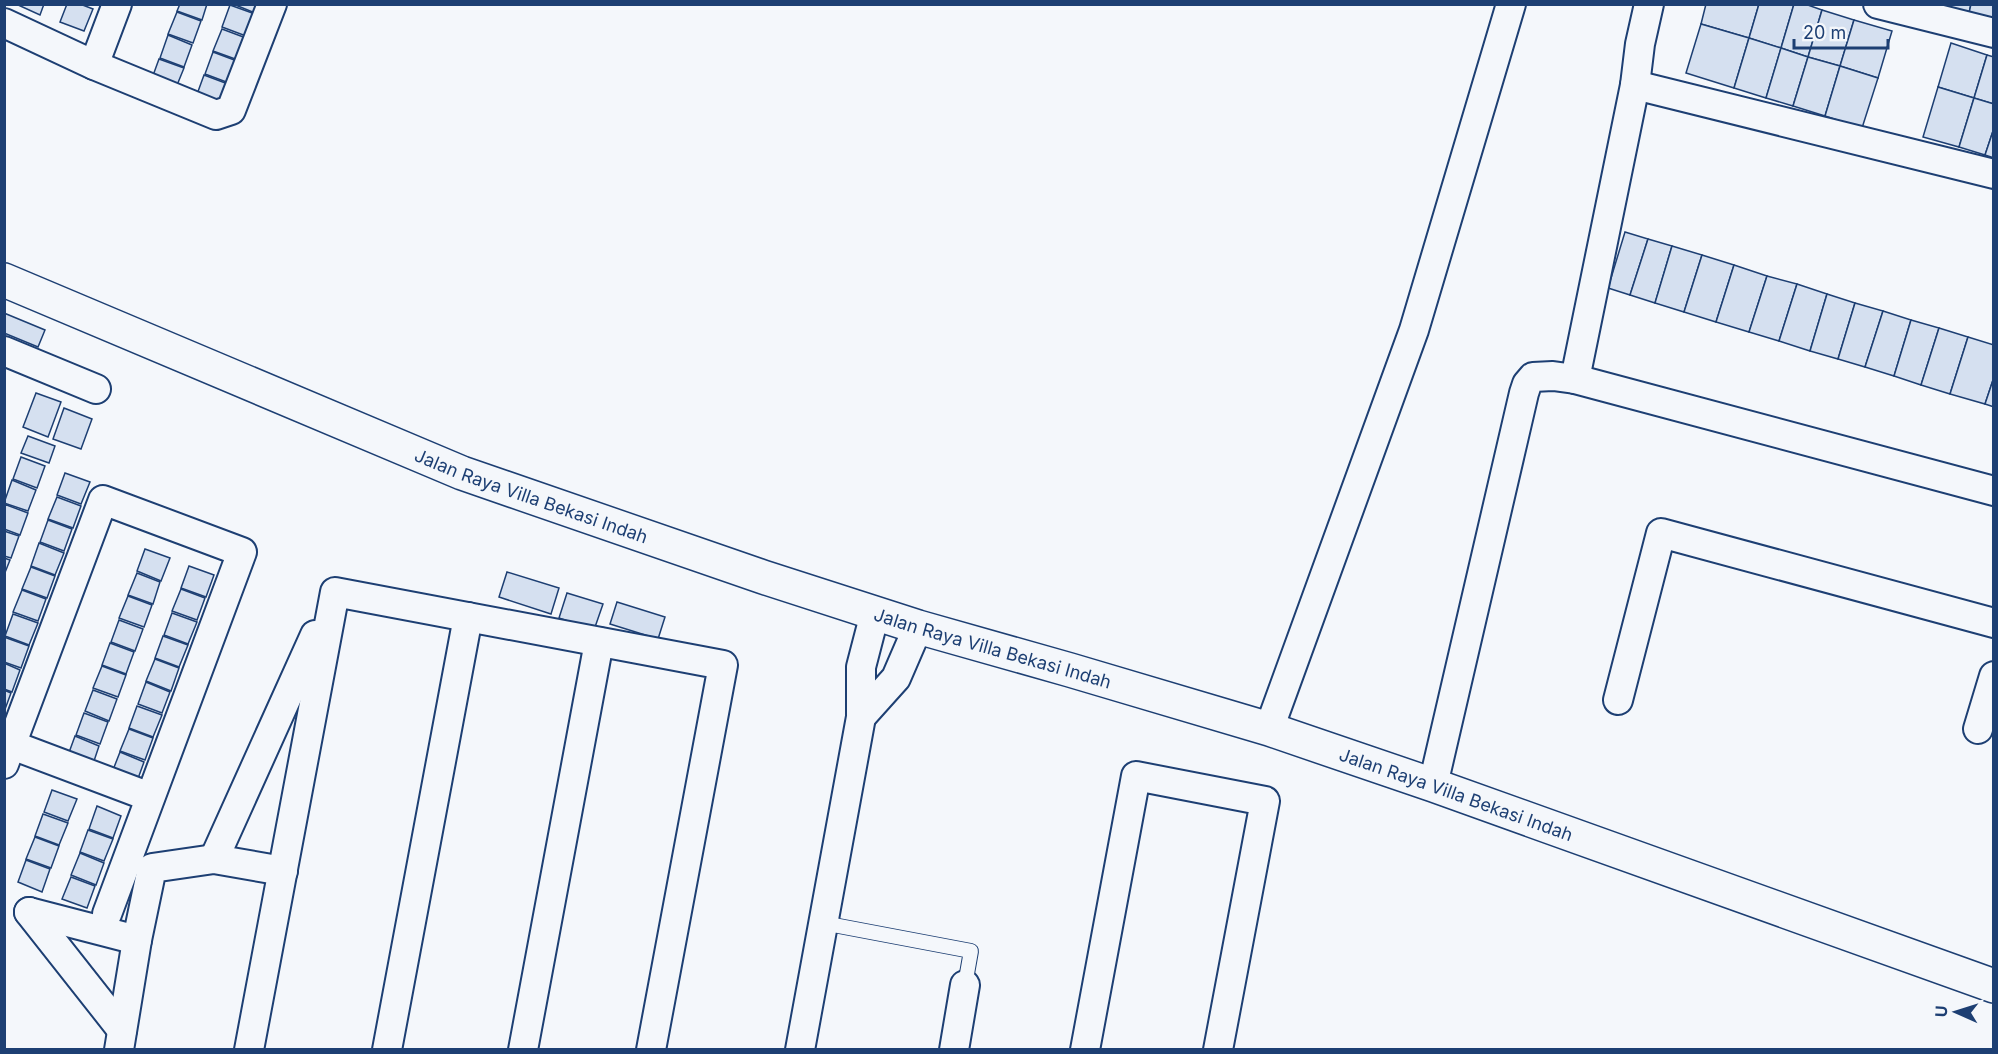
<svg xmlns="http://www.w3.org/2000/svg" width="1998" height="1054" font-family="Inter,sans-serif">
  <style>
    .building { fill: #d5e0f0; stroke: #1d3f73; stroke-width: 1.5 }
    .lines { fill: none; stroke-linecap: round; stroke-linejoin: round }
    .lane-casing { stroke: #1d3f73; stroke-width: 16 }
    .street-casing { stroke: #1d3f73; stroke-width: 32 }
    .secondary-casing { stroke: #1d3f73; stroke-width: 36 }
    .lane { stroke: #f4f7fb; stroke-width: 14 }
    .street { stroke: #f4f7fb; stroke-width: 28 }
    .secondary { stroke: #f4f7fb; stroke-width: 33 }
    .labels { text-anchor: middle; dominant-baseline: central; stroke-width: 4.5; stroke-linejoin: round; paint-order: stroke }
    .street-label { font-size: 18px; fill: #1d3f73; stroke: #f4f7fb }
  </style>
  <rect width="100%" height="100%" fill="#f4f7fb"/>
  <g class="building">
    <polygon points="16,4 44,4 40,15"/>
    <polygon points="67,4 80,4 93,9 84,31 60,22"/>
    <polygon points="180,4 207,4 202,20 177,11"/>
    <polygon points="233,4 258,4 255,13"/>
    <polygon points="1706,4 1759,4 1749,38 1701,24"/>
    <polygon points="1759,4 1794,4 1781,48 1749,38"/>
    <polygon points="1794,4 1805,4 1822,10 1808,57 1781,48"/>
    <polygon points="1937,4 1971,4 1969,13"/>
    <polygon points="1971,4 1994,4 1994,19 1969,13"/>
    <polygon points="230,5 255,14 246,36 222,27"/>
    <polygon points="1822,10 1854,20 1840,66 1808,57"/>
    <polygon points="177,12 201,21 193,43 168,34"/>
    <polygon points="1854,20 1892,31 1878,78 1840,66"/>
    <polygon points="1701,24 1749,38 1734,88 1686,73"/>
    <polygon points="222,29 246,38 238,60 213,51"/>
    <polygon points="168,35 192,45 184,67 160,58"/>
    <polygon points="1749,38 1781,48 1766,98 1734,88"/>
    <polygon points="1951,43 1987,55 1974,98 1938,87"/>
    <polygon points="1781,48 1808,57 1793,106 1766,98"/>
    <polygon points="213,52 237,61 229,83 205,74"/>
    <polygon points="1987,55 1994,57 1994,104 1974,98"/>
    <polygon points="1808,57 1840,66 1825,116 1793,106"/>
    <polygon points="159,59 184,68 175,90 151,81"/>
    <polygon points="1840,66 1878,78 1862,128 1825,116"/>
    <polygon points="204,75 228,84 220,107 196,97"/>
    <polygon points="1938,87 1974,98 1959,147 1923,137"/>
    <polygon points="1974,98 1994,104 1994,128 1985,155 1959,147"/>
    <polygon points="1994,128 1994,158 1985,155"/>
    <polygon points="1625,232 1648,239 1630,295 1608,288"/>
    <polygon points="1648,239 1672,246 1655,303 1630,295"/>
    <polygon points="1672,246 1702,255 1684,312 1655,303"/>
    <polygon points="1702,255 1734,265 1716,322 1684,312"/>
    <polygon points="1734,265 1767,276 1749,332 1716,322"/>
    <polygon points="1767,276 1797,284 1779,341 1749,332"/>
    <polygon points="1797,284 1827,294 1810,351 1779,341"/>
    <polygon points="1827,294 1855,303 1838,359 1810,351"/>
    <polygon points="1855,303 1883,311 1865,367 1838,359"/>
    <polygon points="1883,311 1911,320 1894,376 1865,367"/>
    <polygon points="4,313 45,330 38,347 4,333"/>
    <polygon points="1911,320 1939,328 1921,385 1894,376"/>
    <polygon points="1939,328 1968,337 1950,394 1921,385"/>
    <polygon points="1968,337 1994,345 1994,377 1985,404 1950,394"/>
    <polygon points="1994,377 1994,407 1985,404"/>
    <polygon points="36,393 61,402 48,437 23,427"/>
    <polygon points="64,408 92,419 81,449 53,439"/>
    <polygon points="28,436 55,446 49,463 21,453"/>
    <polygon points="21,457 45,466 37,488 13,479"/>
    <polygon points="65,473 90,482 81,504 57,495"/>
    <polygon points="12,480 36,490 28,511 4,503"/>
    <polygon points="57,497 81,506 73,528 48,519"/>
    <polygon points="4,504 28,513 20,535 4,529"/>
    <polygon points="48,520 72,529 64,551 40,542"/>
    <polygon points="4,531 19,536 11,558 4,556"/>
    <polygon points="39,543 64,553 55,575 31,566"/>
    <polygon points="145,549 170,558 161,581 137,571"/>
    <polygon points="4,558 10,560 4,575"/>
    <polygon points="189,566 214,575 206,597 181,588"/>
    <polygon points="31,567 55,576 47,598 22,589"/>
    <polygon points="507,572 559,588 551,614 499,597"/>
    <polygon points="137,573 160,582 153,604 128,595"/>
    <polygon points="181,589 205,598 197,620 172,611"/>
    <polygon points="22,590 46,599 38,621 13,612"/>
    <polygon points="567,593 603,604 594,630 559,618"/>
    <polygon points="128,596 152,605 144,627 119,618"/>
    <polygon points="617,602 665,617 658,639 610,624"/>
    <polygon points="172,613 197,622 188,644 164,635"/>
    <polygon points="13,614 38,623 29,645 5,636"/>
    <polygon points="119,620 143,629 135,651 111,642"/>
    <polygon points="163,636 188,645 179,667 155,658"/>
    <polygon points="4,637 29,646 21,668 4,662"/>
    <polygon points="110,643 134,652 126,674 102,665"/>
    <polygon points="155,659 179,668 171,691 146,681"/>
    <polygon points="4,663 20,670 12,692 4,689"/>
    <polygon points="102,666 126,675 118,697 93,688"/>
    <polygon points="146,682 170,692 162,713 138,704"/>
    <polygon points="4,690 11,693 4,712"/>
    <polygon points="93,690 117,699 109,721 85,711"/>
    <polygon points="137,706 162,715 153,737 129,728"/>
    <polygon points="84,713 108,722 100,744 76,735"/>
    <polygon points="129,729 153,738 145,760 120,751"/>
    <polygon points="75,736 99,746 92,767 67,758"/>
    <polygon points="120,752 144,762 136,784 111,775"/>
    <polygon points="52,790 77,799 68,821 44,812"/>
    <polygon points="97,806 121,816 113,838 89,829"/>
    <polygon points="43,814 68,823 59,845 35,836"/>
    <polygon points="88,830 113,839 104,861 80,852"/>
    <polygon points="35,837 59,846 51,868 26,859"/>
    <polygon points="80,853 104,863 96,885 71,875"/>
    <polygon points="26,860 50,869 42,892 18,882"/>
    <polygon points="71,877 95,886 87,908 62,899"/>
  </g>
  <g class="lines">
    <defs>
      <polyline id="lane" points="823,923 971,951 965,985"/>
      <g id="street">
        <polyline points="1878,4 1994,33"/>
        <polyline points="4,23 94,65 216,115 231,110 272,4"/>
        <polyline points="94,65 117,4"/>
        <polyline points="1635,85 1994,174"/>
        <polyline points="4,351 96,389"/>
        <polyline points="1575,379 1635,85 1640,44 1649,4"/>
        <polyline points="1618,700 1661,533 1994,623"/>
        <polyline points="861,717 896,678 918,627"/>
        <polyline points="1269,729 1414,330 1511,4"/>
        <polyline points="1978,729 1994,676"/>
        <polyline points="4,742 150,797"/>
        <polyline points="4,764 103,500 242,552 107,914"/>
        <polyline points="1433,785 1524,393 1527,384 1533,377 1553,376 1575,379 1994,491"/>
        <polyline points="214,859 315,635"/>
        <polyline points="29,912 122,1030"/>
        <polyline points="29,912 137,940"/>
        <polyline points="119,1050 137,940 152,868 214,859 283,871"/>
        <polyline points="249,1050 335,592 723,665 651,1050"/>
        <polyline points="387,1050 468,617"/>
        <polyline points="523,1050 599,642"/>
        <polyline points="800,1050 861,717 861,667 875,613"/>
        <polyline points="954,1050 965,985"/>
        <polyline points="1085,1050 1136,776 1265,801 1218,1050"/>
      </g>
      <g id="secondary">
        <path id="s1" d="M4 280 462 473 763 577 918 627 1070 670 1269 729 1433 785 1994 986"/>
      </g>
    </defs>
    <use href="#lane" class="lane-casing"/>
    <use href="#street" class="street-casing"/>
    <use href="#secondary" class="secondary-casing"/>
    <use href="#lane" class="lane"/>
    <use href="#street" class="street"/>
    <use href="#secondary" class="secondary"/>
  </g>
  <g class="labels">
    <g class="street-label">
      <text stroke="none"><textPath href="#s1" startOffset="570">Jalan Raya Villa Bekasi Indah</textPath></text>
      <text stroke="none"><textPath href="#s1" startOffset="1056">Jalan Raya Villa Bekasi Indah</textPath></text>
      <text stroke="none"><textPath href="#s1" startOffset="1542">Jalan Raya Villa Bekasi Indah</textPath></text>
    </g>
  </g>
  <rect width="1998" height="1054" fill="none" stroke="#1d3f73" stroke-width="12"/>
  <g transform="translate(1956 1012) rotate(273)" stroke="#f4f7fb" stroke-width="4.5" paint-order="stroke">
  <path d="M0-4.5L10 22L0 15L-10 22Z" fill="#1d3f73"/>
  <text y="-9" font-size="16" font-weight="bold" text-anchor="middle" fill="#1d3f73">U</text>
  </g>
  <path d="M1794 39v9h94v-9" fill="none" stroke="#1d3f73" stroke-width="3"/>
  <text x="1803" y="39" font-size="18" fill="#1d3f73" stroke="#f4f7fb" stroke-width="4.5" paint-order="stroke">20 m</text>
</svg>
